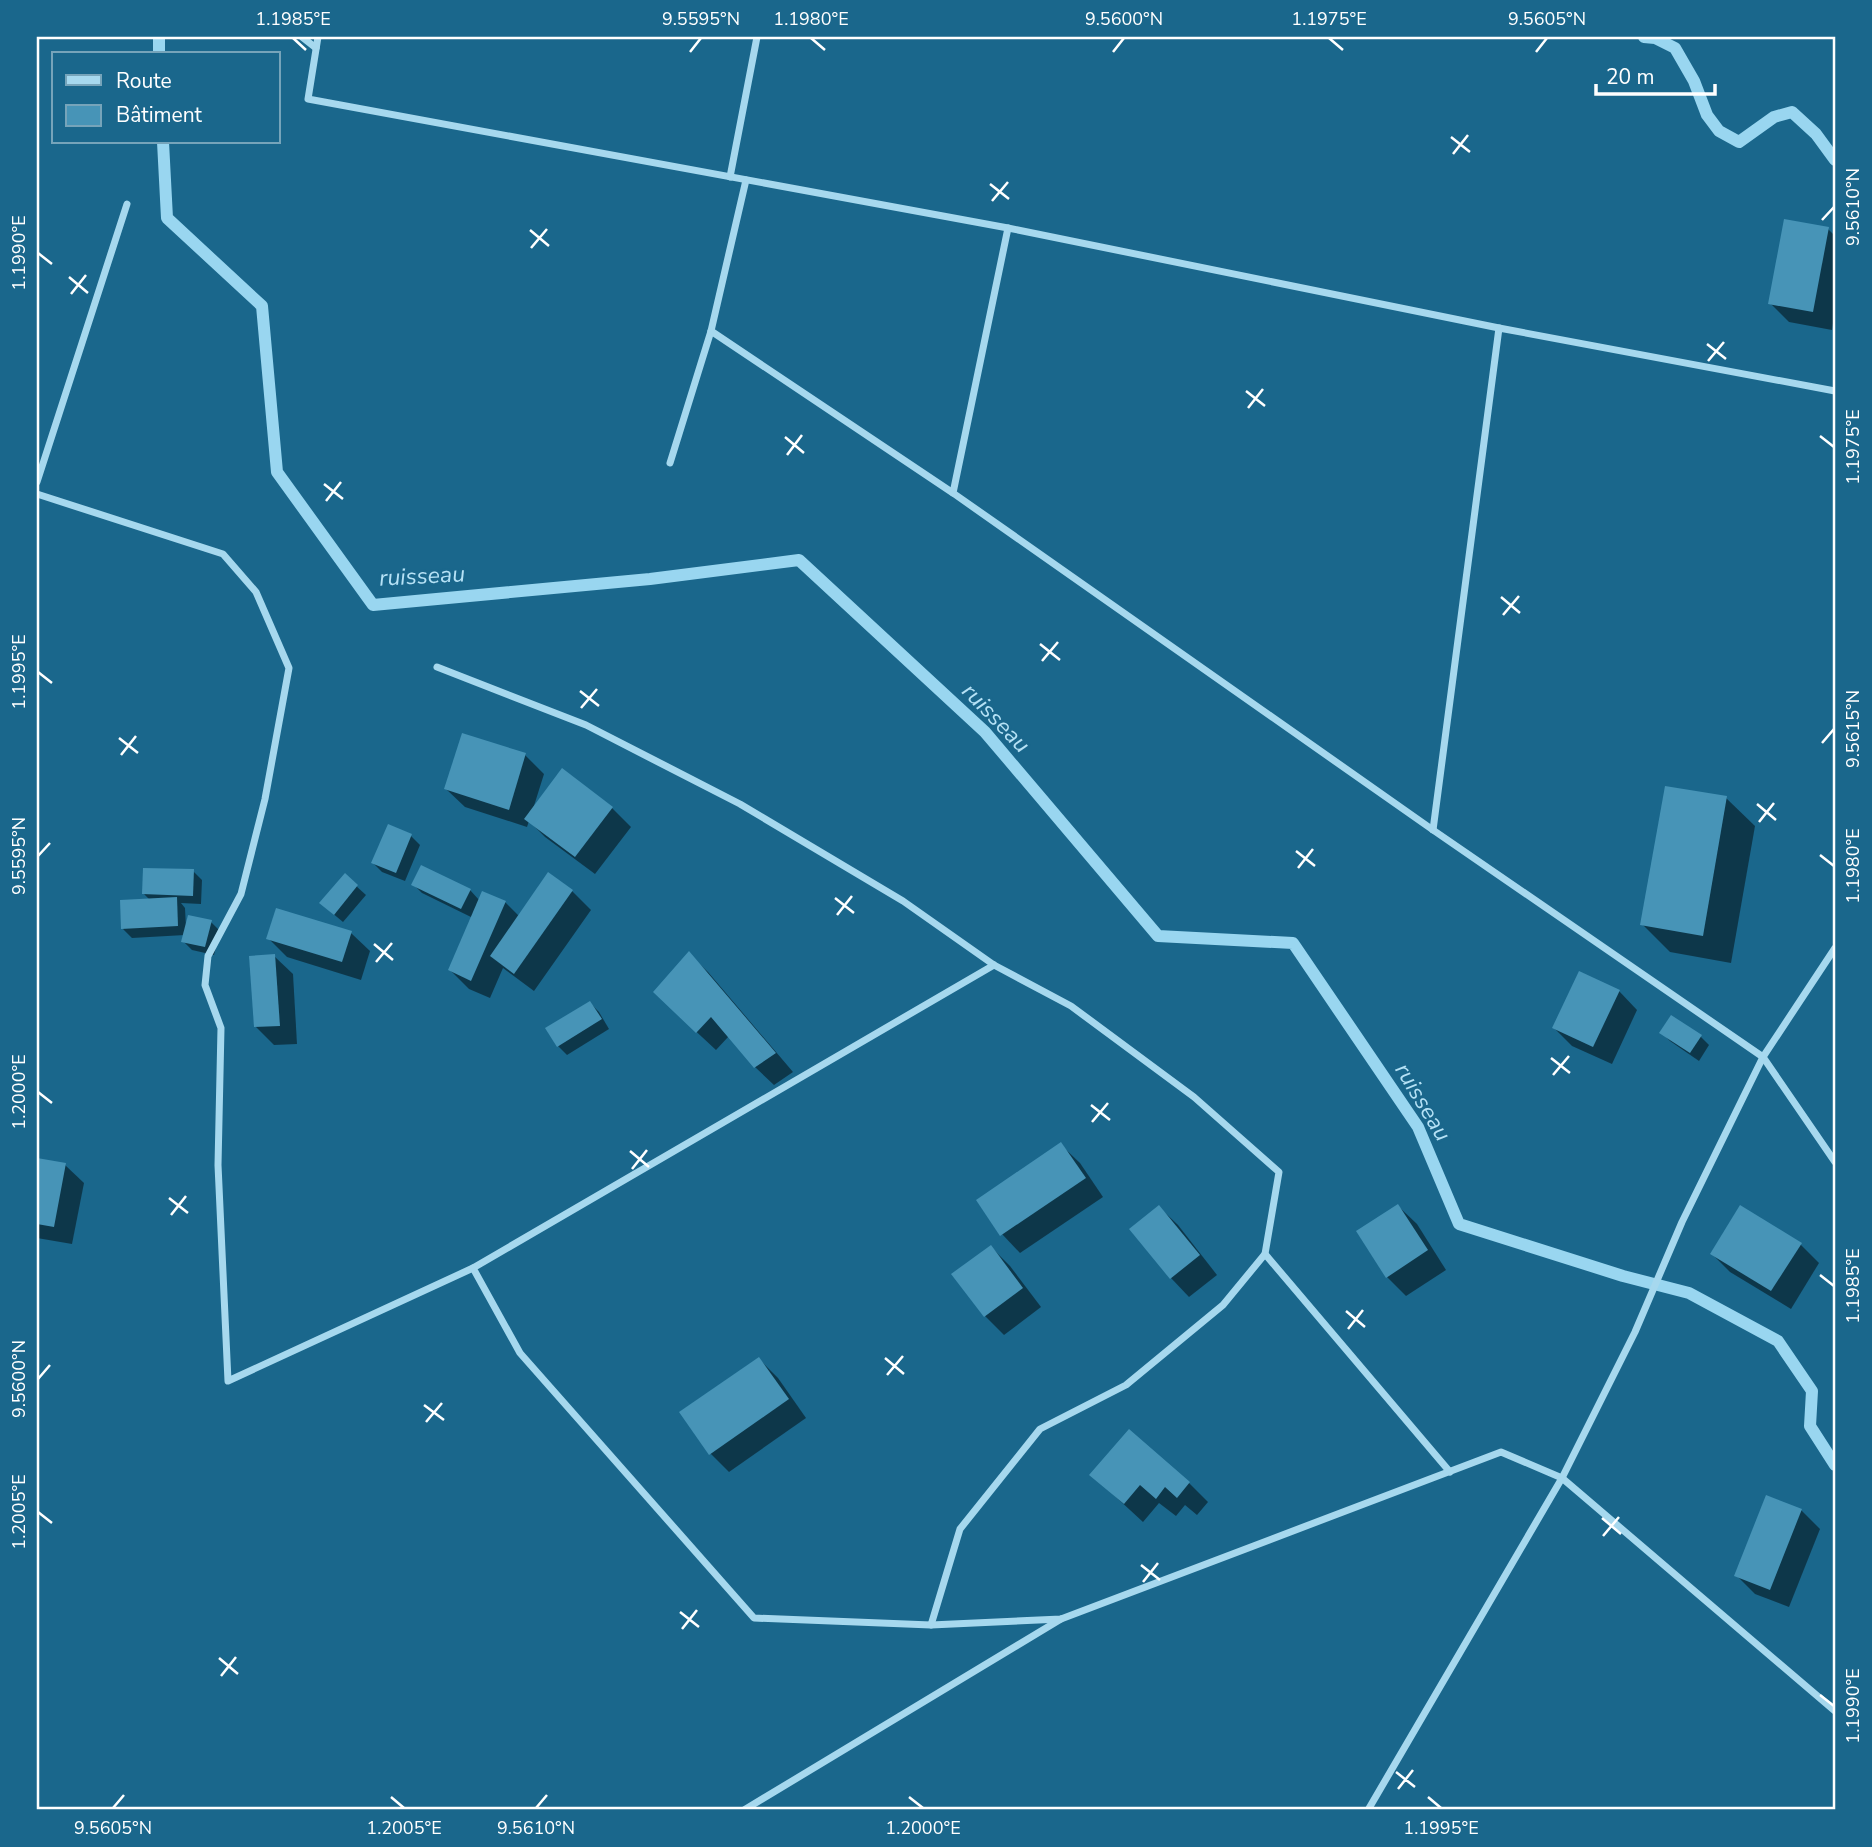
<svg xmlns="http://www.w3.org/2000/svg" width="1872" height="1847" font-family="'Nunito Sans',sans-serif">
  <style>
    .shadow { fill: #0007 }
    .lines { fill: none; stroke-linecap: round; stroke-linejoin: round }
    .stream { stroke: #99d6f0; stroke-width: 12 }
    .building { fill: #4794b7 }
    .street { stroke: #a6d8ee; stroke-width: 7 }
    .ticks { fill: none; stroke: #fff; stroke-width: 2.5 }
    .labels { text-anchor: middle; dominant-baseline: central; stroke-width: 5; stroke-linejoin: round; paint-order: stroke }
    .water-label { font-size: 23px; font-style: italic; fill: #b6e2f6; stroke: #1a678c }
    .neatline { fill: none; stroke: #fff; stroke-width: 2.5 }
    .ticks-label { font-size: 18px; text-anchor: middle; fill: #fff }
  </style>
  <rect width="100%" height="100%" fill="#1a678c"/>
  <g class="shadow">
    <polygon points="1828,229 1835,236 1835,310 1832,330 1789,322 1770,303"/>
    <polygon points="525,755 544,774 533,809 612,808 631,827 595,874 545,837 529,821 527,827 465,807 446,789"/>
    <polygon points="1726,798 1755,826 1731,963 1670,952 1642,924"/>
    <polygon points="389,826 411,836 420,845 405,881 382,872 373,863"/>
    <polygon points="193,871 202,880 201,904 181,903 185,908 186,928 211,922 220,931 214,955 192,950 183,941 185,935 132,938 123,929 150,900 144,894"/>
    <polygon points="345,876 366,895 343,922 331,912"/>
    <polygon points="413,884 470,890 480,901 505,902 519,916 572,891 591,910 534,991 503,968 490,998 469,989 450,970 473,918 422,893"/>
    <polygon points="351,933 370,951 361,980 287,957 268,938"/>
    <polygon points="689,954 708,972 793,1072 774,1085 755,1067 729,1036 716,1050 674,1011"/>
    <polygon points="274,956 293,974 297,1044 274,1045 255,1026"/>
    <polygon points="1619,991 1637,1010 1612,1064 1572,1046 1554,1028"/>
    <polygon points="590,1003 599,1012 609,1029 567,1055 558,1046"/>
    <polygon points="1662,1033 1700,1036 1709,1045 1699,1061 1670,1041"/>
    <polygon points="1061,1145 1080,1163 1103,1197 1020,1253 1002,1234"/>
    <polygon points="37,1160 65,1165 84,1183 72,1244 37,1238"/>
    <polygon points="1398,1206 1417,1224 1446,1270 1406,1296 1387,1277"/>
    <polygon points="1159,1207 1178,1225 1217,1275 1189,1297 1171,1278"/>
    <polygon points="1800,1244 1819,1263 1791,1309 1730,1272 1712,1254"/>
    <polygon points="991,1247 1010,1266 1041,1307 1004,1335 985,1316 954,1274"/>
    <polygon points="759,1359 778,1378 806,1418 729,1472 710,1453"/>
    <polygon points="1092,1475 1189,1483 1208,1502 1197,1515 1185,1505 1176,1516 1159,1503 1143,1522"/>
    <polygon points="1801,1510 1820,1529 1789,1607 1755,1594 1736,1575"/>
  </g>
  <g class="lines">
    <g class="stream">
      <polyline points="159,37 159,54"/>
      <polyline points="1644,37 1655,38 1675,48 1694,81 1707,115 1719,131 1739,142 1774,117 1792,112 1816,134 1835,160"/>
      <polyline points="163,142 167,218 262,306 277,472 373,605 650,579 799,560 985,732 1158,936 1293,943 1418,1127 1459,1224 1623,1276 1689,1293 1778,1341 1812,1391 1810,1426 1835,1465"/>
    </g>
  </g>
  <g class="building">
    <polygon points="1784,219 1829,227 1813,312 1768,304"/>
    <polygon points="462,733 526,753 509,810 444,789"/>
    <polygon points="562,768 613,807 575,857 524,819"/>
    <polygon points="1665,786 1727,796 1703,936 1640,925"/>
    <polygon points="388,824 412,834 396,873 371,863"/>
    <polygon points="421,865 471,889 461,909 411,885"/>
    <polygon points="143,868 194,869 193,896 142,894"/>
    <polygon points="548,872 573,890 514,974 490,956"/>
    <polygon points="345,873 358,885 334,915 319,903"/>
    <polygon points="482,891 506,901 471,981 448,970"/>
    <polygon points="177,897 178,926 121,929 120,900"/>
    <polygon points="276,908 352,931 342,962 266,939"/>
    <polygon points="188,915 212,920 205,947 181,942"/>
    <polygon points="689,951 776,1053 754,1068 711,1017 696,1033 653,992"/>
    <polygon points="275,954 280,1026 254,1027 249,956"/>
    <polygon points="1579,971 1620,990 1593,1047 1552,1028"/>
    <polygon points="590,1001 602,1019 557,1047 545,1028"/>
    <polygon points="1671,1015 1702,1035 1690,1053 1659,1033"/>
    <polygon points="1061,1142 1086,1178 1000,1236 976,1200"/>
    <polygon points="37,1158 66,1163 54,1227 37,1224"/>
    <polygon points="1398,1204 1428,1250 1386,1278 1356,1231"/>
    <polygon points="1159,1205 1200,1255 1170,1279 1129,1229"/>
    <polygon points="1740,1205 1802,1243 1771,1291 1710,1254"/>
    <polygon points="991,1245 1023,1288 984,1317 951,1274"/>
    <polygon points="759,1357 789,1399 709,1455 679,1412"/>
    <polygon points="1129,1429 1190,1482 1177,1498 1165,1487 1156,1499 1140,1485 1124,1504 1089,1475"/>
    <polygon points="1766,1495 1802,1509 1770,1590 1734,1576"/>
  </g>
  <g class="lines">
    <g class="street">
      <polyline points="302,37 316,48"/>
      <polyline points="318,37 308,99 1008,228 1499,328 1835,391"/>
      <polyline points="730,177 757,37"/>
      <polyline points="1008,228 953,493 1433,830 1763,1057 1835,1162"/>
      <polyline points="711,331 953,493"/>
      <polyline points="670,463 711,331 746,180"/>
      <polyline points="37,482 127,204"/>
      <polyline points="37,494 223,554 256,592 289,668 265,799 241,894 208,956 205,985 221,1028 218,1165 228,1381 473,1268"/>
      <polyline points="437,667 586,725 740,804 903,901 994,965 1071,1006 1194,1097 1279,1172 1265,1254 1450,1472"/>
      <polyline points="1433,830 1499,328"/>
      <polyline points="994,965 473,1268 520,1353 754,1618 931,1625 1061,1619 1501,1452 1562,1478 1835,1711"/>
      <polyline points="931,1625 960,1529 1040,1429 1126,1385 1223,1305 1265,1254"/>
      <polyline points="744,1810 1061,1619"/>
      <polyline points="1368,1810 1562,1478 1635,1332 1682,1222 1763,1057 1835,948"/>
    </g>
  </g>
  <path class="ticks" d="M293 38 306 50M811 38 825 50M1329 38 1343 50M690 52 701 38M1113 52 1124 38M1536 52 1547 38M1451 137 1470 152M1453 154 1468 135M990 184 1009 199M992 201 1008 182M1822 220 1834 207M530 230 549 246M531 248 547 229M38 253 52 264M69 277 88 293M71 294 86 275M1707 344 1726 359M1708 361 1724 342M1246 391 1265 406M1248 408 1263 389M1820 436 1834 447M785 437 804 453M787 455 802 435M324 484 343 499M326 501 341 482M1501 597 1520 613M1503 615 1519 596M1040 644 1060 660M1042 661 1058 642M38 672 52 683M580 691 599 706M581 708 597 689M119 738 138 753M1822 743 1834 729M121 755 136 736M1757 804 1776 820M1759 822 1774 803M1296 851 1315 866M1820 855 1834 866M38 856 50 843M1298 868 1313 849M835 898 854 913M837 915 852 896M374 944 393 960M376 962 392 943M1551 1058 1570 1073M1553 1075 1569 1056M38 1092 52 1103M1091 1105 1110 1120M1092 1122 1108 1103M630 1151 649 1167M632 1169 647 1150M169 1198 188 1213M171 1215 186 1196M1820 1275 1834 1286M1346 1311 1365 1327M1348 1329 1363 1310M885 1358 904 1374M887 1375 903 1356M38 1379 50 1365M424 1405 444 1420M426 1422 442 1403M38 1512 52 1523M1602 1518 1621 1534M1603 1536 1619 1517M1141 1565 1160 1580M1143 1582 1158 1563M680 1612 699 1627M682 1629 697 1610M219 1658 238 1674M221 1676 236 1657M1820 1695 1834 1706M1396 1772 1415 1787M1398 1789 1413 1770M391 1797 404 1808M909 1797 923 1808M1428 1797 1441 1808M113 1808 124 1795M536 1808 547 1795"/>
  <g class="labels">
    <g class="water-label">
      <text transform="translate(422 576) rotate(-3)">ruisseau</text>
      <text transform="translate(996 718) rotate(46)">ruisseau</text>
      <text transform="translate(1423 1102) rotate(59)">ruisseau</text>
    </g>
  </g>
  <rect width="1872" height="1847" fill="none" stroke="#1a678c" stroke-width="77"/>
  <rect x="52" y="52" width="228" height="91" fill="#1a678c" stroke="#76a4ba" stroke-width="2"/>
  <rect x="66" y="75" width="35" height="10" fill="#a6d8ee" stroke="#76a4ba" stroke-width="2"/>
  <text x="116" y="88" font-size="21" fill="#ffffff">Route</text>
  <rect x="66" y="105" width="35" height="21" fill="#4794b7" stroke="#76a4ba" stroke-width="2"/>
  <text x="116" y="122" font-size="21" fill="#ffffff">Bâtiment</text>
  <path d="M1596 84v10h119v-10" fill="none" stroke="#ffffff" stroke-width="3.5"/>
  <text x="1606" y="84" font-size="21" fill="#ffffff" stroke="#1a678c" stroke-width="5" paint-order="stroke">20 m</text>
  <rect x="38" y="38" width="1796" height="1770" class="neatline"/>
  <g class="ticks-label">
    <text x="293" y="25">1.1985°E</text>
    <text x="701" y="25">9.5595°N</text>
    <text x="811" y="25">1.1980°E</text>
    <text x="1124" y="25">9.5600°N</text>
    <text x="1329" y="25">1.1975°E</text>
    <text x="1547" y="25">9.5605°N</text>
    <text transform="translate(1853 207) rotate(-90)" y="6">9.5610°N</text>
    <text transform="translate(19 253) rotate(-90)" y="6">1.1990°E</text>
    <text transform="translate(1853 447) rotate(-90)" y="6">1.1975°E</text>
    <text transform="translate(19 672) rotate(-90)" y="6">1.1995°E</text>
    <text transform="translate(1853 729) rotate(-90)" y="6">9.5615°N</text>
    <text transform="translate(19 856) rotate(-90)" y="6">9.5595°N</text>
    <text transform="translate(1853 866) rotate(-90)" y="6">1.1980°E</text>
    <text transform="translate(19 1092) rotate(-90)" y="6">1.2000°E</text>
    <text transform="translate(1853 1286) rotate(-90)" y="6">1.1985°E</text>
    <text transform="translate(19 1379) rotate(-90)" y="6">9.5600°N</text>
    <text transform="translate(19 1512) rotate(-90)" y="6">1.2005°E</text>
    <text transform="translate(1853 1706) rotate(-90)" y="6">1.1990°E</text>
    <text x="113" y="1834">9.5605°N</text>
    <text x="404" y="1834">1.2005°E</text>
    <text x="536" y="1834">9.5610°N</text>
    <text x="923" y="1834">1.2000°E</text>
    <text x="1441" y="1834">1.1995°E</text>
  </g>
</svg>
